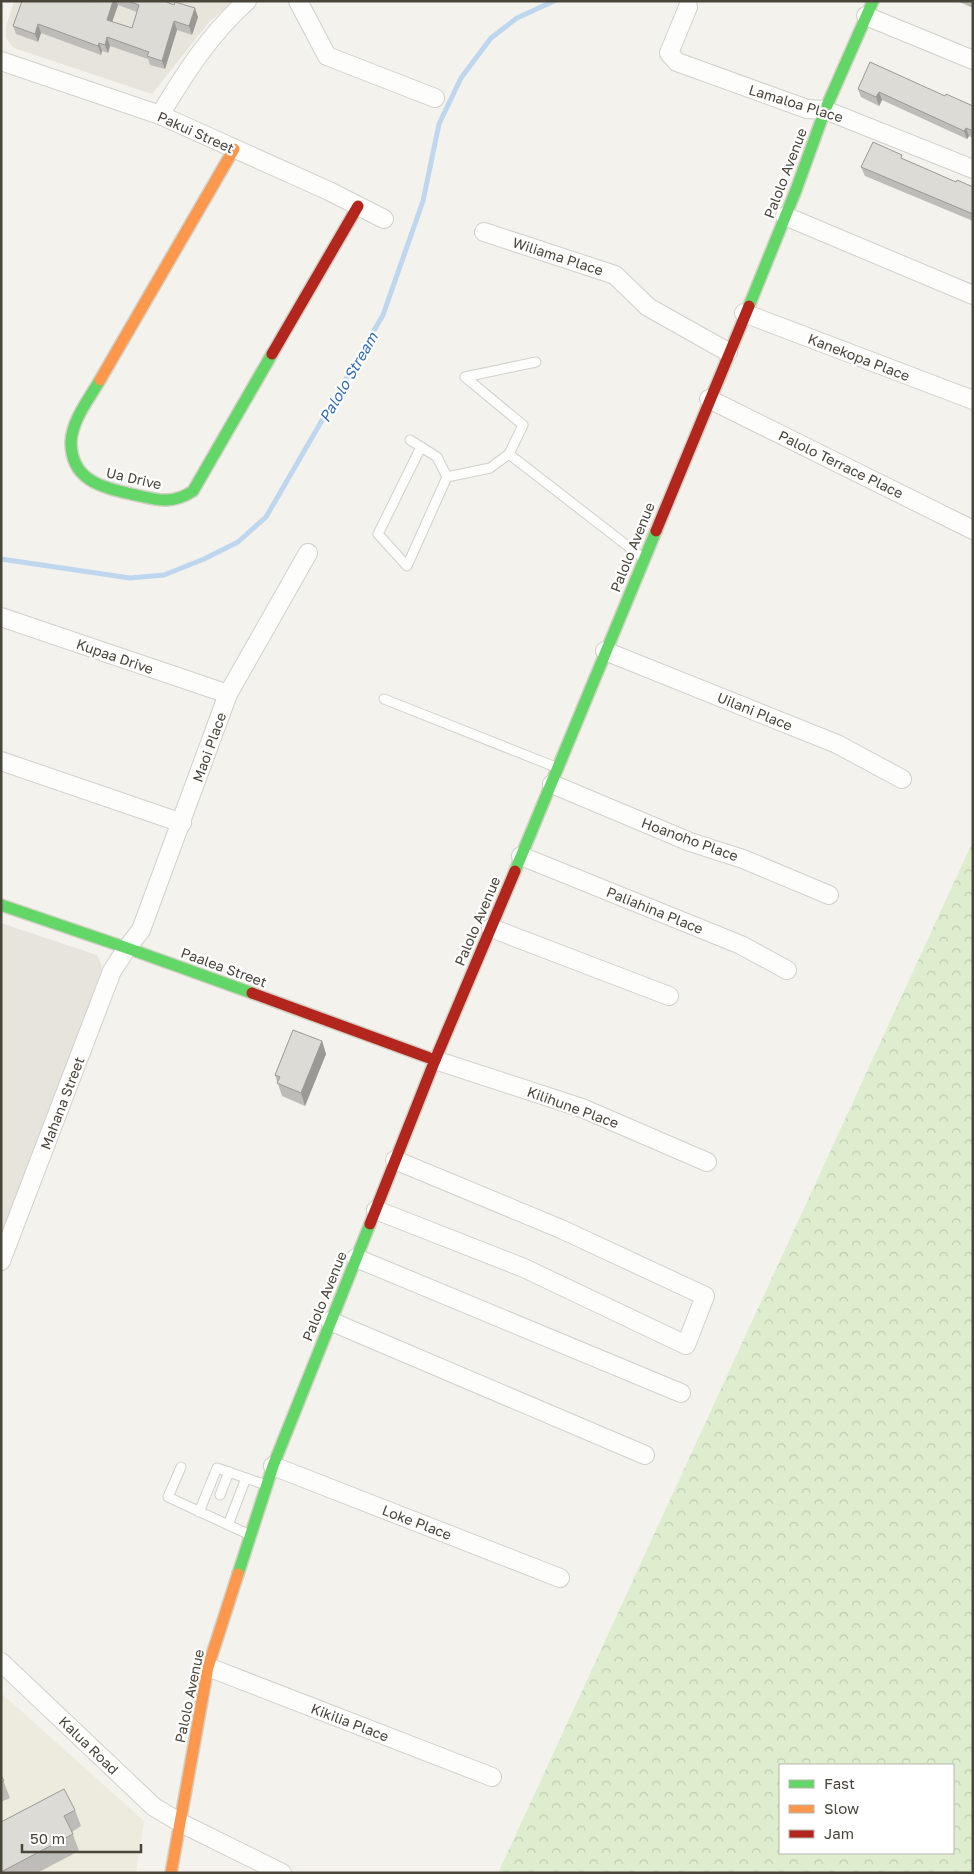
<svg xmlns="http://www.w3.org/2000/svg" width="974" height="1874" font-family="'Golos Text',sans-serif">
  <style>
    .residential { fill: #e7e4db }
    .education { fill: #edebdd }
    .forest { fill: url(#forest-crowns); fill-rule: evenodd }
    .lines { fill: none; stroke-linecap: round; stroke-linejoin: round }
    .stream { stroke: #bfd6ef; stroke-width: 5 }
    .lane-casing { stroke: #d1d0cb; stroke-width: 11 }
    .street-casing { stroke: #d1d0cb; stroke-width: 20 }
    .fast-casing { stroke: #d2d0c4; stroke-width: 14 }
    .slow-casing { stroke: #d2d0c4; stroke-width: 14 }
    .jam-casing { stroke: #d2d0c4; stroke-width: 14 }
    .lane { stroke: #fdfdfc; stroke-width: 9 }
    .street { stroke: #fdfdfc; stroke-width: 18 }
    .fast { stroke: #63d668; stroke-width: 11 }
    .slow { stroke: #ff974d; stroke-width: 11 }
    .jam { stroke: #b3261e; stroke-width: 11 }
    .wall { fill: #bebcb8; fill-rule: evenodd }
    .shaded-wall { fill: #9b9996 }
    .building { fill: #dddbd6; stroke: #9b9996 }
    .labels { text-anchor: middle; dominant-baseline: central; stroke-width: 4.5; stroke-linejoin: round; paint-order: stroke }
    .street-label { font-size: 14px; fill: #4a4539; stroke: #fff }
    .water-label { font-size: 15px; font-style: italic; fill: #326db6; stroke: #fff }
  </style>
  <defs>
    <pattern id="forest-crowns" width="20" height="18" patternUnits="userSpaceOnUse" patternTransform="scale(1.25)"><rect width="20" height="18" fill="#ddedce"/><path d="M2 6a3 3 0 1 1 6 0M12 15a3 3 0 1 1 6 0" fill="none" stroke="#bfcdb2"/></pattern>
  </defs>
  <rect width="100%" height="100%" fill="#f3f2ed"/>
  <g class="residential">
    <polygon points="14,1 233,1 209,22 152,94 14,48 6,38 6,27"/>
    <polygon points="1,923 97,955 102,966 100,979 1,1237"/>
  </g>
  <polygon class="education" points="1,1693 144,1821 136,1873 1,1873"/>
  <path class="forest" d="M973 841V1873H498L554 1752ZM780 1765H953V1853H780Z"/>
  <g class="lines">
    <polyline class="stream" points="1,559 130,578 164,575 204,559 238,542 266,517 383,315 423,201 439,124 461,78 491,38 517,18 554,1"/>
    <defs>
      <g id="lane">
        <polyline points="536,362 465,377 523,425 509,454 643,558"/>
        <polyline points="410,440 437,457 447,477"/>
        <polyline points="421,447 378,534 407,566 447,477 490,468 509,454"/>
        <polyline points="384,699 558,768"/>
        <polyline points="181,1467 168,1497 250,1535"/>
        <polyline points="220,1495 229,1472"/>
        <polyline points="199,1512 217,1468 266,1485"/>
        <polyline points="228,1525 246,1478"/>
      </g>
      <g id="street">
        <polyline points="298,1 327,56 435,98"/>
        <polyline points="688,7 669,53 677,62 807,109 825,110 973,169"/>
        <polyline points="866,16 973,60"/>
        <polyline points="1,61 160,115 329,191 384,219"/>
        <path d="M160 115C185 73 210 34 247 1"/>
        <polyline points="785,216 973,295"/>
        <polyline points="484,232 615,275 648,307 728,352"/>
        <polyline points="744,313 973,400"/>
        <polyline points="709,399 973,530"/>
        <polyline points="1,617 228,694"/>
        <polyline points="605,651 837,744 902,779"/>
        <polyline points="1,761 182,823"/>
        <polyline points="552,784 690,842 743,859 829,895"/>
        <polyline points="521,856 741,945 787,970"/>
        <polyline points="491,928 669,996"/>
        <polyline points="435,1060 582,1108 707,1162"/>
        <polyline points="376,1210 524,1268 686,1345 705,1296 561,1229 395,1160"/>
        <polyline points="356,1258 681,1393"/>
        <polyline points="1,1261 112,971 127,948 141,930 228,694 308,553"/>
        <polyline points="330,1321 645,1455"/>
        <polyline points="273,1466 560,1578"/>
        <polyline points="1,1662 154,1807 181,1823 282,1873"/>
        <polyline points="208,1667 492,1777"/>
      </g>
      <g id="fast">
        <polyline points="749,306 796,190 825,110 873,1"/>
        <path d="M100 380C89 399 72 420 71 442 71 480 101 487 131 494 155 499 170 506 193 491L272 354"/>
        <polyline points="515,871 656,531"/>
        <polyline points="1,905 127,948 252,993"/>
        <polyline points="238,1574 273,1466 370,1224"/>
      </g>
      <g id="slow">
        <polyline points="100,380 234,149"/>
        <polyline points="171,1873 208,1667 238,1574"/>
      </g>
      <g id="jam">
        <polyline points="272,354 358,206"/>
        <polyline points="656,531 749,306"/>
        <polyline points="252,993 435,1060"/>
        <polyline points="370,1224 435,1060 515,871"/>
      </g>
    </defs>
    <use href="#lane" class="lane-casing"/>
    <use href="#street" class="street-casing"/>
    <use href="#fast" class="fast-casing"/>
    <use href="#slow" class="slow-casing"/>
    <use href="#jam" class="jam-casing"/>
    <use href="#lane" class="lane"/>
    <use href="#street" class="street"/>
    <use href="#fast" class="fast"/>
    <use href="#slow" class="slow"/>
    <use href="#jam" class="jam"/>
  </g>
  <g class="wall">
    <path d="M90 1H164L198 17 192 35 177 30 165 69 150 65 148 59 110 46 108 53 102 51 101 55 41 33 38 42 16 34 13 26 90 2ZM118 5 137 12 132 28 112 22Z"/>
    <polygon points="957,1 973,1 973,8"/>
    <polygon points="858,89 945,96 973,106 973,138 969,136 967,139 882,100 879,106 861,97"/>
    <polygon points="903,159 956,182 973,187 973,221 865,176 861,167"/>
    <polygon points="322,1041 326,1054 305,1106 282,1096 275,1075"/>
    <polygon points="1,1775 10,1798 1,1802"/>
    <polygon points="75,1810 81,1826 72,1832 79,1851 37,1873 1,1873 1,1822"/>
  </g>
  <g class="shaded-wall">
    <polygon points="113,1 116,1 118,5 110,28 107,20"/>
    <polygon points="195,8 198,17 192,35 189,26"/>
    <polygon points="174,21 177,30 165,69 162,61"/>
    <polygon points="38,24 41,33 38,42 35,34"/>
    <polygon points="107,37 110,46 108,53 105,45"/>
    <polygon points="99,43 102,51 101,55 98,46"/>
    <polygon points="879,92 882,100 879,106 876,97"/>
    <polygon points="966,128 969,136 967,139 964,131"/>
    <polygon points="322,1041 326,1054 305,1106 301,1093"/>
  </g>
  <g class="building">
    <polygon points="22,1 87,1 90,2 90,1 113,1 107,20 132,28 139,5 128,1 164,1 174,5 175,2 195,8 189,26 174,21 162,61 147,56 149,52 107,37 105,45 99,43 98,46 38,24 35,34 13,26"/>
    <polygon points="870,62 945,96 946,94 973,106 973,131 966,128 964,131 879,92 876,97 858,89"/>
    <polygon points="873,142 902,155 901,158 956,182 957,180 973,187 973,214 861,167"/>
    <polygon points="293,1030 322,1041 301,1093 277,1083 280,1077 275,1075"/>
    <polygon points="1,1775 4,1781 1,1783"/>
    <polygon points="64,1789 75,1810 64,1816 73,1834 1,1872 1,1822"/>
  </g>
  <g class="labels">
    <g class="street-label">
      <text transform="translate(796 103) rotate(17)">Lamaloa Place</text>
      <text transform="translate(196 132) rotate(24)">Pakui Street</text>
      <text transform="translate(785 173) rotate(-69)">Palolo Avenue</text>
      <text transform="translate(558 256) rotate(18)">Wiliama Place</text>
      <text transform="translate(859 357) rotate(21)">Kanekopa Place</text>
      <text transform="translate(841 464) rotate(26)">Palolo Terrace Place</text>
      <text transform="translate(134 478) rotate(13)">Ua Drive</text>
      <text transform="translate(632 547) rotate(-68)">Palolo Avenue</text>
      <text transform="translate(115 656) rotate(19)">Kupaa Drive</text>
      <text transform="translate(755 711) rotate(22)">Uilani Place</text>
      <text transform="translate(209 747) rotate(-70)">Maoi Place</text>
      <text transform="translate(690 839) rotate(20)">Hoanoho Place</text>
      <text transform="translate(655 910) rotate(22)">Paliahina Place</text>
      <text transform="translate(477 921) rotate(-67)">Palolo Avenue</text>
      <text transform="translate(224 967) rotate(20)">Paalea Street</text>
      <text transform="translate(62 1103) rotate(-69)">Mahana Street</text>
      <text transform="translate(573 1107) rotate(20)">Kilihune Place</text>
      <text transform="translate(324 1296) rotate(-68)">Palolo Avenue</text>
      <text transform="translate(417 1522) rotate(21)">Loke Place</text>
      <text transform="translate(189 1696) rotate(-78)">Palolo Avenue</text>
      <text transform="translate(350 1722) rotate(21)">Kikilia Place</text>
      <text transform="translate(89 1745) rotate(44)">Kalua Road</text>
    </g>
    <g class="water-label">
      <text transform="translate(348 377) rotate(-60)">Palolo Stream</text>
    </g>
  </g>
  <rect width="974" height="1874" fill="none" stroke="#4a4539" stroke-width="5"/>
  <rect x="779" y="1764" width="175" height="90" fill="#ffffff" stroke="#b7b5b0"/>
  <rect x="789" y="1780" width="25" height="8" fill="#63d668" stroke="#b7b5b0"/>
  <text x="824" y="1789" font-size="15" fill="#4a4539">Fast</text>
  <rect x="789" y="1805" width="25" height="8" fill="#ff974d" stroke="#b7b5b0"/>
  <text x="824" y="1814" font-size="15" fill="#4a4539">Slow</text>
  <rect x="789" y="1830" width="25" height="8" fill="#b3261e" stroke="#b7b5b0"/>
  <text x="824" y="1839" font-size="15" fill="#4a4539">Jam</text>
  <path d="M22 1844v8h119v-8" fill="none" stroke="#4a4539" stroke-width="2.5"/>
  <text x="30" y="1844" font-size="15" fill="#4a4539" stroke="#ffffff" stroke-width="4" paint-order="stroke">50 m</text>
</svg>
